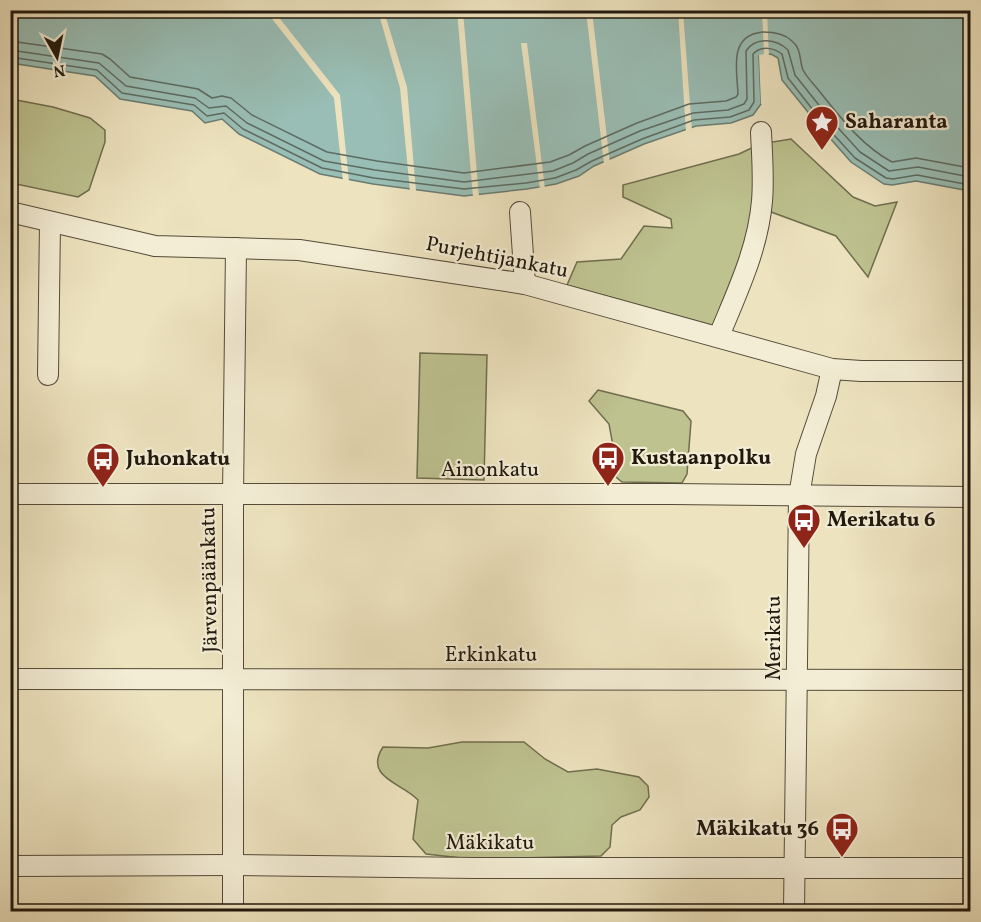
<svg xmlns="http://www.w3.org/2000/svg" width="981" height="922" font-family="Vollkorn,serif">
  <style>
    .green { fill: #bdc28f; stroke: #6f6d4e; stroke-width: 1.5 }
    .water { fill: #99beb5; stroke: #697c72; stroke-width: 1.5 }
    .pier { fill: #ede3bf }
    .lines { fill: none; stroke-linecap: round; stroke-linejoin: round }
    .shore { stroke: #5d6b62; stroke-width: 1.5 }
    .minor-casing { stroke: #544b3a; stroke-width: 22 }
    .minor { stroke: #f3edd5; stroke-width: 20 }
    .labels { text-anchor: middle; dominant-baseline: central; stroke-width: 4.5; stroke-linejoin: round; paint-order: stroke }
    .poi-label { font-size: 21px; font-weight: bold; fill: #21180e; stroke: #f3edd5; text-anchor: start }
    .street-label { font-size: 21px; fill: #21180e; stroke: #f3edd5 }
  </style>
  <rect width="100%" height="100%" fill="#ede3bf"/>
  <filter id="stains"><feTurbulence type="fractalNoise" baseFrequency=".00333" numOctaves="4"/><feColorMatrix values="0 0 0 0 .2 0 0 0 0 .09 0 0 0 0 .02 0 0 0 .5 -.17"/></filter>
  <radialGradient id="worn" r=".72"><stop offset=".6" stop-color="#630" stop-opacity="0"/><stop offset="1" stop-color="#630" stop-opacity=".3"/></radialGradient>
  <g class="green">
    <polygon points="11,99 53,107 90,118 105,130 105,142 89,190 78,197 11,183"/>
    <polygon points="791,139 853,197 875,206 897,202 868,277 836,236 755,206 741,261 715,326 567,285 577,262 621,259 644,226 672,228 671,219 623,197 623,185 739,154 760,144"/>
    <polygon points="420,353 487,355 484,480 417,478"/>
    <polygon points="598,390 683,411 691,421 687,474 682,483 622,482 611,473 614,451 609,424 589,401"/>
    <path d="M462 742H524L545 759 568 772 597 769 639 777 648 786 649 797 640 810 621 817 612 825 610 847 601 856 471 859 426 854 413 839 418 800C403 783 363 778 383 747L428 748Z"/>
  </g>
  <polygon class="water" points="10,11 970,11 970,191 916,181 892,185 884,184 851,162 820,127 782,80 778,58 771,54 759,56 761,104 753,115 731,123 696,126 644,144 594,166 579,176 556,184 527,189 464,196 373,184 320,174 239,134 222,119 205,123 192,111 120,99 95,76 11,63"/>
  <g class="pier">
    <polygon points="266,11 274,11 340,95 349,181 343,181 334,98"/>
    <polygon points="378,11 384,11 407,87 416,191 410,191 400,88"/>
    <polygon points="457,11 463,11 479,197 473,197"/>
    <polygon points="586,11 592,11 610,163 608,164 604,164"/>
    <polygon points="678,11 683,11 692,131 686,132"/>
    <polygon points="762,11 767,11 769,58 762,58 764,104 761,104 759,55 764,54"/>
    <polygon points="521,43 527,43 545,189 540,190"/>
  </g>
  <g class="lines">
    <g class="shore">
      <path d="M10 41 102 54 110 59 130 77 198 89 212 98 222 96 231 98 252 115 327 152 377 161 464 173 550 162 569 155 585 146 637 123 689 104 726 101 736 97 738 94C737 70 728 35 763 32 773 32 784 33 792 41 802 49 799 60 803 70 807 78 815 85 820 92 841 118 862 146 892 162L916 158 970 168"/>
      <path d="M10 50 99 63 126 86 195 98 209 108 226 106 247 123 324 161 375 170 464 182 553 171 573 163 588 154 640 131 693 113 728 110 744 104 747 99 746 51C756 36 777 39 788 50L795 75 830 119 860 152 889 171 918 167 970 177"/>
      <path d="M10 57 97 70 122 93 194 105 207 116 224 113 243 129 322 168 374 178 464 189 526 183 555 178 576 170 592 161 642 139 694 120 730 117 749 110 754 102 753 54C761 45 774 48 782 54L788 78 824 124 855 158 886 178 893 179 917 175 970 185"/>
    </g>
    <defs>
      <g id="minor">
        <polyline points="10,212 155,246 299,250 525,284 832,369 861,371 970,371"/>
        <polyline points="520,212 525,284"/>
        <path d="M719 336C737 292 758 249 762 201 764 178 762 155 761 132"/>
        <polyline points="48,375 50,222"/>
        <polyline points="10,494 672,494 970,497"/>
        <polyline points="10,679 970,680"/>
        <polyline points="10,866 233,865 475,868 970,868"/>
        <polyline points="233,912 233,495 236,248"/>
        <polyline points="794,912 799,496 806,454 826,396 832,369"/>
      </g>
    </defs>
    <use href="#minor" class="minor-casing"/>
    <use href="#minor" class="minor"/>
  </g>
  <defs>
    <symbol id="sight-pin" viewBox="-11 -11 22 30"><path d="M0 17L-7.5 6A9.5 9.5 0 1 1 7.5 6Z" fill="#8f2418" stroke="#f3edd5"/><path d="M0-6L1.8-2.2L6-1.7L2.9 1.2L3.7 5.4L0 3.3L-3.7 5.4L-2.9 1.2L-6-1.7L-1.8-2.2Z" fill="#fff"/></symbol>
    <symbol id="bus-pin" viewBox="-11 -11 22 30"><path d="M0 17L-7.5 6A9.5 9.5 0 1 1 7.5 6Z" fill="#8f2418" stroke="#f3edd5"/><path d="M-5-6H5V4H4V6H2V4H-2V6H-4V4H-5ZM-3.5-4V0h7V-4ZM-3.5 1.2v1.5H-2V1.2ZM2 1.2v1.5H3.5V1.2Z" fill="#fff"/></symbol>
  </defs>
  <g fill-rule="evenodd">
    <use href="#sight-pin" x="803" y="103" width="38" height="52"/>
    <use href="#bus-pin" x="589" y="439" width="38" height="52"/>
    <use href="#bus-pin" x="84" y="440" width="38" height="52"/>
    <use href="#bus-pin" x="785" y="501" width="38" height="52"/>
    <use href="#bus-pin" x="823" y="810" width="38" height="52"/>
  </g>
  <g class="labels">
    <g class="poi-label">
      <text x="845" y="122">Saharanta</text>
      <text x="631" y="458">Kustaanpolku</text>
      <text x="126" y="459">Juhonkatu</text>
      <text x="827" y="520">Merikatu 6</text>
      <text x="819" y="829" text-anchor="end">Mäkikatu 36</text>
    </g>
    <g class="street-label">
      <text transform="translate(497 258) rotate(11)">Purjehtijankatu</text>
      <text x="490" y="470">Ainonkatu</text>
      <text transform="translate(210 580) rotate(-91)">Järvenpäänkatu</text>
      <text transform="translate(774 638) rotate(-90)">Merikatu</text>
      <text x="491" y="655">Erkinkatu</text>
      <text x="490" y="843">Mäkikatu</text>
    </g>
  </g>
  <rect width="981" height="922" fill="none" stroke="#ede3bf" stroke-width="36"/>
  <rect x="12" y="12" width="957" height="898" fill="none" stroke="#21180e" stroke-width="3"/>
  <rect x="18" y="18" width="945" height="886" fill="none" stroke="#21180e" stroke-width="1.5"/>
  <g transform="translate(57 57) rotate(171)" stroke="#f3edd5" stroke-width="4.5" paint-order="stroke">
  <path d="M0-4.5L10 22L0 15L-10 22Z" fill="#21180e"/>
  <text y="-9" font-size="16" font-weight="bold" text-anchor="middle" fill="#21180e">N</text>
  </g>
  <rect width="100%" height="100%" filter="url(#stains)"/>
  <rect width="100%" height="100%" fill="url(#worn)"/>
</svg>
